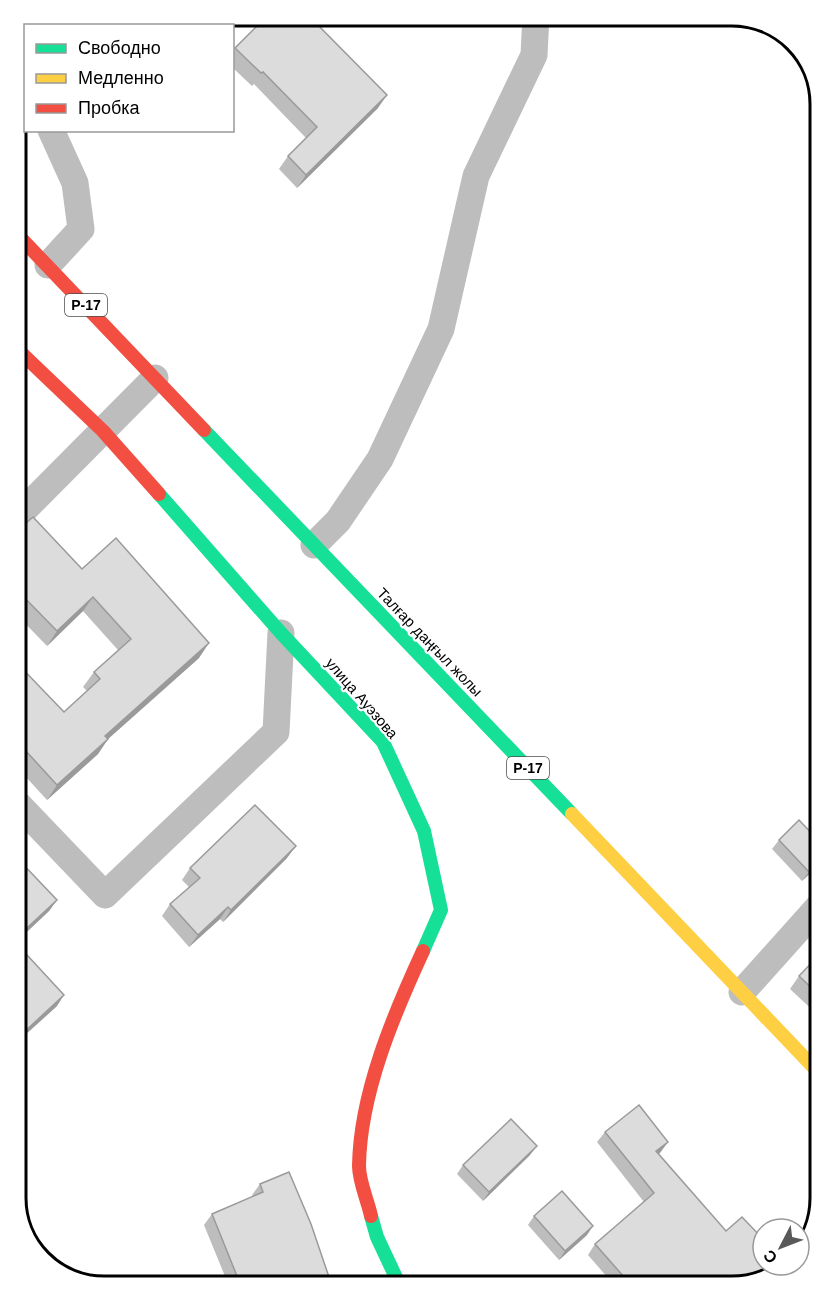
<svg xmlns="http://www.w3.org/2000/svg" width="835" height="1301" font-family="Arial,sans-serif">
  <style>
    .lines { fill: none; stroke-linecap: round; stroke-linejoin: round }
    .street { stroke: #bdbdbd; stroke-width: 27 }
    .fast { stroke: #16e098; stroke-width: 14 }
    .slow { stroke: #ffcf43; stroke-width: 14 }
    .jam { stroke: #f24e42; stroke-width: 14 }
    .wall { fill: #bdbdbd }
    .shaded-wall { fill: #9a9a9a }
    .building { fill: #dcdcdc; stroke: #9a9a9a; stroke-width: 1.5 }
    .labels { text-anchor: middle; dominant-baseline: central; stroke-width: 4.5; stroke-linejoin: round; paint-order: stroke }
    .shield { fill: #fff; stroke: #4c4c4c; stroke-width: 1.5 }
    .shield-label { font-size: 14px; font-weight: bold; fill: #000 }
    .street-label { font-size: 15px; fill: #000; stroke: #fff }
    .rim { fill: none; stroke: #000; stroke-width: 3 }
  </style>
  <rect width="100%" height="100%" fill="#fff"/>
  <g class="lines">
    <g class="street">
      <polyline points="23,81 26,84"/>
      <polyline points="48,265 81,229 75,183 51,130"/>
      <polyline points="15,519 155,378"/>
      <polyline points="314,545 338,521 380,459 441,329 476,176 534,55 536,15"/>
      <polyline points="15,801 105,895 276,732 281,633"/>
      <polyline points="742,992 820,905"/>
    </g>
    <g class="fast">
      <polyline points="204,430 572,814"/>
      <polyline points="159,494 281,633 383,742 424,831 441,910 423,951"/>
      <polyline points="371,1216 377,1237 400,1286"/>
    </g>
    <polyline class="slow" points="572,814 820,1074"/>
    <g class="jam">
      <polyline points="15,232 204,430"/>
      <polyline points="15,347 103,431 159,494"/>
      <path d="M371 1216C368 1201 359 1182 359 1166 360 1094 393 1016 423 951"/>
    </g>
  </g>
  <g class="wall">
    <polygon points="164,15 172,15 168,19"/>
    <polygon points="250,15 321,15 315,22 378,108 297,188 279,169 288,156 306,138 254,84 252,86 232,67 232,52 259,24"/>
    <polygon points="15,533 82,569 199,658 108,739 98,754 47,800 15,765 15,661 64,712 87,691 83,687 94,672 118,650 83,611 47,646 15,613"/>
    <polygon points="779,840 820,842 820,864 802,881 772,849"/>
    <polygon points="287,858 223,922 220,919 189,947 162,916 170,904 189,887 182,880 190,868"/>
    <polygon points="15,860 57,900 49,911 16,942 57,1006 15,1044"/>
    <polygon points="820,954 820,1017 790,989 799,976"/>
    <polygon points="605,1132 668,1142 658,1154 731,1286 615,1286 588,1255 595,1244 644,1202 597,1142"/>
    <polygon points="530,1155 483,1201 457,1174 463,1165"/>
    <polygon points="260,1184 332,1286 229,1286 204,1225 212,1214 253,1197 252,1195"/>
    <polygon points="534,1216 587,1235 559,1260 528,1225"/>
  </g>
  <g class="shaded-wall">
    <polygon points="319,15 321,15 304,33 313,20"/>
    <polygon points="387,95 378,108 297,188 306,175"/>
    <polygon points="93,597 83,611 47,646 57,631"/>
    <polygon points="209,643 199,658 108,739 98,754 47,800 57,785 105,736"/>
    <polygon points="296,846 287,858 223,922 231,910"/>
    <polygon points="820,861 820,864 802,881 809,872"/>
    <polygon points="57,900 49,911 15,943 15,939"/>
    <polygon points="228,907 220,919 189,947 198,935"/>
    <polygon points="64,995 57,1006 15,1044 21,1035"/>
    <polygon points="668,1142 660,1153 648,1162 656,1151"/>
    <polygon points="537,1146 530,1155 483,1201 489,1192"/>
    <polygon points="593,1226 587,1235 559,1260 565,1251"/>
  </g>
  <g class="building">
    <polygon points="268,15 319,15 313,20 387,95 306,175 288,156 317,127 263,72 261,73 235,48"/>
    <polygon points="33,517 82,569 116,538 209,643 105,736 108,739 57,785 15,739 15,661 64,712 100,679 94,672 131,639 93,597 57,631 15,588 15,533"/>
    <polygon points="255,805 296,846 231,910 228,907 198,935 170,904 200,878 190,868"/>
    <polygon points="15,819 22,827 15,834"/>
    <polygon points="799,820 820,842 820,861 809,872 779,840"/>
    <polygon points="17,858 57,900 15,939 15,860"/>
    <polygon points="15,942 64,995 21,1035 15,1029"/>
    <polygon points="820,954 820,996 799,976"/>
    <polygon points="639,1105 668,1142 656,1151 726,1231 742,1217 763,1239 763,1265 784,1265 771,1277 731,1286 632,1286 595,1244 654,1193 605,1132"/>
    <polygon points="511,1119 537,1146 489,1192 463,1165"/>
    <polygon points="289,1172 311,1224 332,1286 241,1286 212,1214 263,1192 260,1184"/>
    <polygon points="562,1191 593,1226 565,1251 534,1216"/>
  </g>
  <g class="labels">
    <g class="shield">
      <rect x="65" y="294" width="42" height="22" rx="4.5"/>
      <rect x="507" y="757" width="42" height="22" rx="4.5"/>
    </g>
    <g class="shield-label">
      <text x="86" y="305">P-17</text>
      <text x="528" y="768">P-17</text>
    </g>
    <g class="street-label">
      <text transform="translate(430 642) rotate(46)">Талғар даңғыл жолы</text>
      <text transform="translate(362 698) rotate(49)">улица Ауэзова</text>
    </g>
  </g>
  <path d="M0 0H835V1301H0ZM104 26H732A78 78 0 0 1 810 104V1198A78 78 0 0 1 732 1276H104A78 78 0 0 1 26 1198V104A78 78 0 0 1 104 26Z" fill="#fff" fill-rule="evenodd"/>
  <path class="rim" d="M104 26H732A78 78 0 0 1 810 104V1198A78 78 0 0 1 732 1276H104A78 78 0 0 1 26 1198V104A78 78 0 0 1 104 26Z"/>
  <rect x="24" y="24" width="210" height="108" fill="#ffffff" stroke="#999999" stroke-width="1.5"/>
  <rect x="36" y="44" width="30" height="9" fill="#16e098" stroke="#999999" stroke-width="1.5"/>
  <text x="78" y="54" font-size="18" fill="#000000">Свободно</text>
  <rect x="36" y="74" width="30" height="9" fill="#ffcf43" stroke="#999999" stroke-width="1.5"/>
  <text x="78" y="84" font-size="18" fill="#000000">Медленно</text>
  <rect x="36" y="104" width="30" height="9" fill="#f24e42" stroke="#999999" stroke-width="1.5"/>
  <text x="78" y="114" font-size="18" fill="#000000">Пробка</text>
  <g transform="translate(781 1247) rotate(228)"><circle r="28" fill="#ffffff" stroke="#999999" stroke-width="1.5"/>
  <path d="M0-4.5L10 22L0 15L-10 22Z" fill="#595959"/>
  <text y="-9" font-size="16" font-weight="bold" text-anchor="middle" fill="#000000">С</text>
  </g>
</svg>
